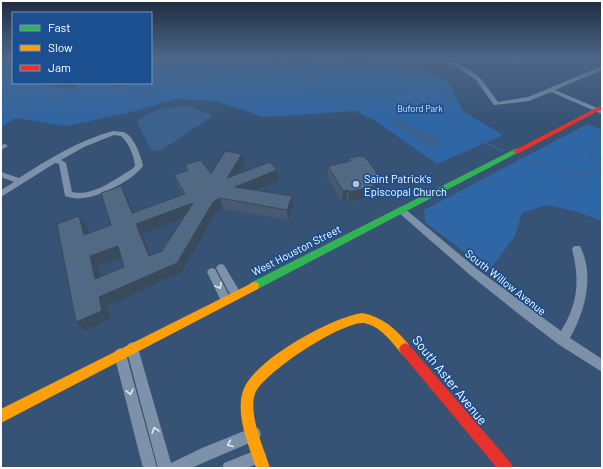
<svg xmlns="http://www.w3.org/2000/svg" width="603" height="469" font-family="Barlow,sans-serif">
  <style>
    .green { fill: #2f66a5 }
    .water { fill: #3b618d }
    .lines { fill: none; stroke-linecap: round; stroke-linejoin: round }
    .stream-far1 { stroke: #3b618d; stroke-width: 1 }
    .stream { stroke: #3b618d; stroke-width: 1.5 }
    .street { fill: #7d92a8; fill-rule: evenodd }
    .fast { fill: #30b455; fill-rule: evenodd }
    .slow { fill: #ff9f0a; fill-rule: evenodd }
    .jam { fill: #e5322d; fill-rule: evenodd }
    .wall { fill: #475a72; fill-rule: evenodd }
    .shaded-wall { fill: #394a5c }
    .building { fill: #526984; stroke: #394a5c; fill-rule: evenodd }
    .oneway { stroke: #e5e9ee }
    .poi-dot { fill: #b9c2ce; stroke: #1b4f8f; stroke-width: 1.5 }
    .labels { text-anchor: middle; dominant-baseline: central; stroke-width: 3.5; stroke-linejoin: round; paint-order: stroke }
    .far-park-label { font-size: 9px; fill: #cfe3fa; stroke: #1b4f8f }
    .poi-label { font-size: 11px; fill: #fff; stroke: #1b4f8f; text-anchor: start }
    .street-label { font-size: 11px; fill: #fff; stroke: #1b4f8f }
    .near-street-label { font-size: 13px; fill: #fff; stroke: #1b4f8f }
  </style>
  <rect width="100%" height="100%" fill="#365274"/>
  <g class="green">
    <polygon points="1,57 13,57 13,83 36,83 55,87 76,89 77,83 116,83 112,88 126,85 128,83 151,83 151,58 155,57 344,57 347,60 397,68 417,68 446,79 464,112 503,135 437,164 377,122 356,111 264,117 216,101 176,99 131,112 67,126 16,118 1,127"/>
    <polygon points="587,124 602,130 602,221 574,211 546,205 522,213 515,236 489,271 425,222 424,210"/>
  </g>
  <g class="water">
    <path d="M187 105 213 116 165 148 157 151 151 150 137 122C152 108 167 108 187 105Z"/>
    <path d="M392 118 397 119 441 141C438 146 432 147 427 146L387 119Z"/>
  </g>
  <g class="lines">
    <g class="stream-far1">
      <polyline points="209,57 208,58 228,67"/>
      <polyline points="295,60 318,60 320,58 316,57"/>
      <polyline points="1,62 13,60"/>
      <polyline points="1,70 13,67"/>
      <polyline points="1,73 4,73 1,75"/>
      <path d="M1 115 19 113 58 98H63L68 102 67 110 61 118 74 117 85 119 132 110V106L127 101 134 94 160 88 188 76 209 72 213 69 237 67 263 70 280 65 273 61 288 58 295 60 291 62V66L310 72 312 78 307 83 309 88 316 90H357L381 93 393 92 405 87V83L400 79C420 63 440 80 449 98L447 102H444L446 108 458 123"/>
    </g>
    <g class="stream">
      <polyline points="457,122 468,135 503,151"/>
      <polyline points="518,158 532,161 569,175 582,174 598,166 599,164 587,154 589,152 602,154"/>
    </g>
    <g class="street">
      <path d="M429 57C444 57 470 67 481 79 487 86 492 94 498 102L528 97 602 66V70L555 90 602 110V114L551 92 529 101 494 105 476 80 457 67Z"/>
      <polygon points="497,57 502,57 512,61 524,57 530,57 512,65"/>
      <path d="M113 131C117 132 123 131 126 133 135 139 141 156 143 166 133 180 101 196 84 198 77 199 71 198 65 196L59 164 55 163 1 197V190L14 182 1 177V172L19 178C48 159 80 140 113 131ZM114 135 121 136C129 143 134 156 135 166L132 169C115 179 93 197 72 192L66 163 61 160 84 147Z"/>
      <polygon points="5,144 8,146 1,150 1,145"/>
      <path d="M401 207 404 208 477 269 561 331C578 303 580 281 572 249L574 246H580C595 276 585 311 570 338L602 359V372L558 344 520 315 470 275 398 212 397 210 398 208Z"/>
      <polygon points="221,264 224,265 240,292 241,295 240,298 236,300 232,298 216,268 218,265"/>
      <polygon points="212,268 215,269 230,297 231,300 230,303 226,305 222,303 207,272 209,269"/>
      <polygon points="132,342 136,344 138,348 171,463 202,448 254,427 259,429 261,434 259,439 191,468 158,468 126,348 128,344"/>
      <polygon points="120,348 124,350 126,354 157,468 143,468 114,354 116,350"/>
      <polygon points="259,449 264,451 266,456 264,461 247,468 222,468 224,463"/>
    </g>
    <polygon class="fast" points="515,149 519,149 521,151 258,289 254,290 250,289 249,286 250,283"/>
    <g class="slow">
      <polygon points="254,282 258,283 259,286 258,289 1,423 1,409"/>
      <path d="M362 313C383 317 396 329 409 345L411 349 409 353 405 355 401 353C391 341 380 326 364 323 342 321 261 374 255 394 248 414 264 449 270 468H256C249 445 235 415 243 391 252 361 332 317 362 313Z"/>
    </g>
    <g class="jam">
      <polygon points="602,105 602,109 519,153 515,153 513,151"/>
      <polygon points="405,343 409,345 511,463 513,468 497,468 401,353 399,349 401,345"/>
    </g>
  </g>
  <g class="wall">
    <polygon points="349,158 379,188 376,189 376,192 374,192 373,196 348,202 346,200 342,201 327,177 328,166 349,162"/>
    <path d="M244 164 238 174 278 181 254 190 293 207 288 220 223 209 216 212 182 272 107 306 111 319 86 331 87 226 89 233 111 225 127 196 134 213 183 194 178 186 174 175 187 171 185 165 211 174ZM183 218 162 251 151 256 142 234ZM121 257 124 267 101 277 98 266Z"/>
  </g>
  <g class="shaded-wall">
    <polygon points="242,154 244,164 230,189 227,178"/>
    <polygon points="277,170 278,181 237,197 235,187"/>
    <polygon points="381,178 379,188 376,189 376,192 374,192 373,196 348,202 349,192 373,183 375,179"/>
    <polygon points="121,186 127,196 138,223 193,203 196,213 142,234 155,266 149,256"/>
    <polygon points="348,190 346,200 342,201 343,191"/>
    <polygon points="292,196 293,207 288,220 287,210"/>
    <polygon points="220,198 223,209 216,212 182,272 107,306 111,319 86,331 76,322 99,297 177,263 213,202"/>
    <polygon points="79,216 87,226 92,245 84,235"/>
    <polygon points="118,246 125,255 98,266 104,288 95,279 90,256"/>
  </g>
  <g class="building">
    <path d="M225 151 242 154 227 178 270 162 277 170 235 187 292 196 287 210 220 198 213 202 177 263 99 297 102 311 76 322 57 224 79 216 84 235 111 225 101 193 121 186 132 213 185 194 174 175 188 170 185 165 201 160 211 174ZM193 203 162 251 149 256 136 224ZM118 246 124 267 95 279 90 256Z"/>
    <polygon points="361,156 362,157 365,157 381,178 375,179 378,182 373,183 375,186 349,192 348,190 343,191 328,166 351,161 349,158"/>
  </g>
  <defs><path id="oneway-chevron" d="M-2-3.5L2.5 0L-2 3.5" fill="none" stroke-width="1.6" stroke-linecap="round" stroke-linejoin="round"/></defs>
  <g class="oneway">
    <use href="#oneway-chevron" transform="translate(219 286) rotate(62)"/>
    <use href="#oneway-chevron" transform="translate(130 392) rotate(76)"/>
    <use href="#oneway-chevron" transform="translate(155 430) rotate(-106)"/>
    <use href="#oneway-chevron" transform="translate(230 444) rotate(158)"/>
  </g>
  <linearGradient id="sky" x2="0" y2="1"><stop stop-color="#1e2d40"/><stop offset="0.47" stop-color="#4c6688"/><stop offset="1" stop-color="#4c6688" stop-opacity="0"/></linearGradient>
  <rect width="603" height="122" fill="url(#sky)"/>
  <circle class="poi-dot" cx="356" cy="184" r="4"/>
  <g class="labels">
    <g class="far-park-label">
      <text x="420" y="108">Buford Park</text>
    </g>
    <g class="poi-label">
      <text x="364" y="178">Saint Patrick's<tspan x="364" dy="13">Episcopal Church</tspan></text>
    </g>
    <g class="street-label">
      <text transform="translate(296 250) rotate(-27)">West Houston Street</text>
      <text transform="translate(506 282) rotate(38)">South Willow Avenue</text>
    </g>
    <g class="near-street-label">
      <text transform="translate(450 380) rotate(51)">South Aster Avenue</text>
    </g>
  </g>
  <rect width="603" height="469" fill="none" stroke="#ffffff" stroke-width="4"/>
  <rect x="12" y="12" width="140" height="72" fill="#1b4f8f" stroke="#7695bc"/>
  <rect x="20" y="25" width="20" height="6" fill="#30b455" stroke="#7695bc"/>
  <text x="48" y="32" font-size="12" fill="#ffffff">Fast</text>
  <rect x="20" y="45" width="20" height="6" fill="#ff9f0a" stroke="#7695bc"/>
  <text x="48" y="52" font-size="12" fill="#ffffff">Slow</text>
  <rect x="20" y="65" width="20" height="6" fill="#e5322d" stroke="#7695bc"/>
  <text x="48" y="72" font-size="12" fill="#ffffff">Jam</text>
</svg>
